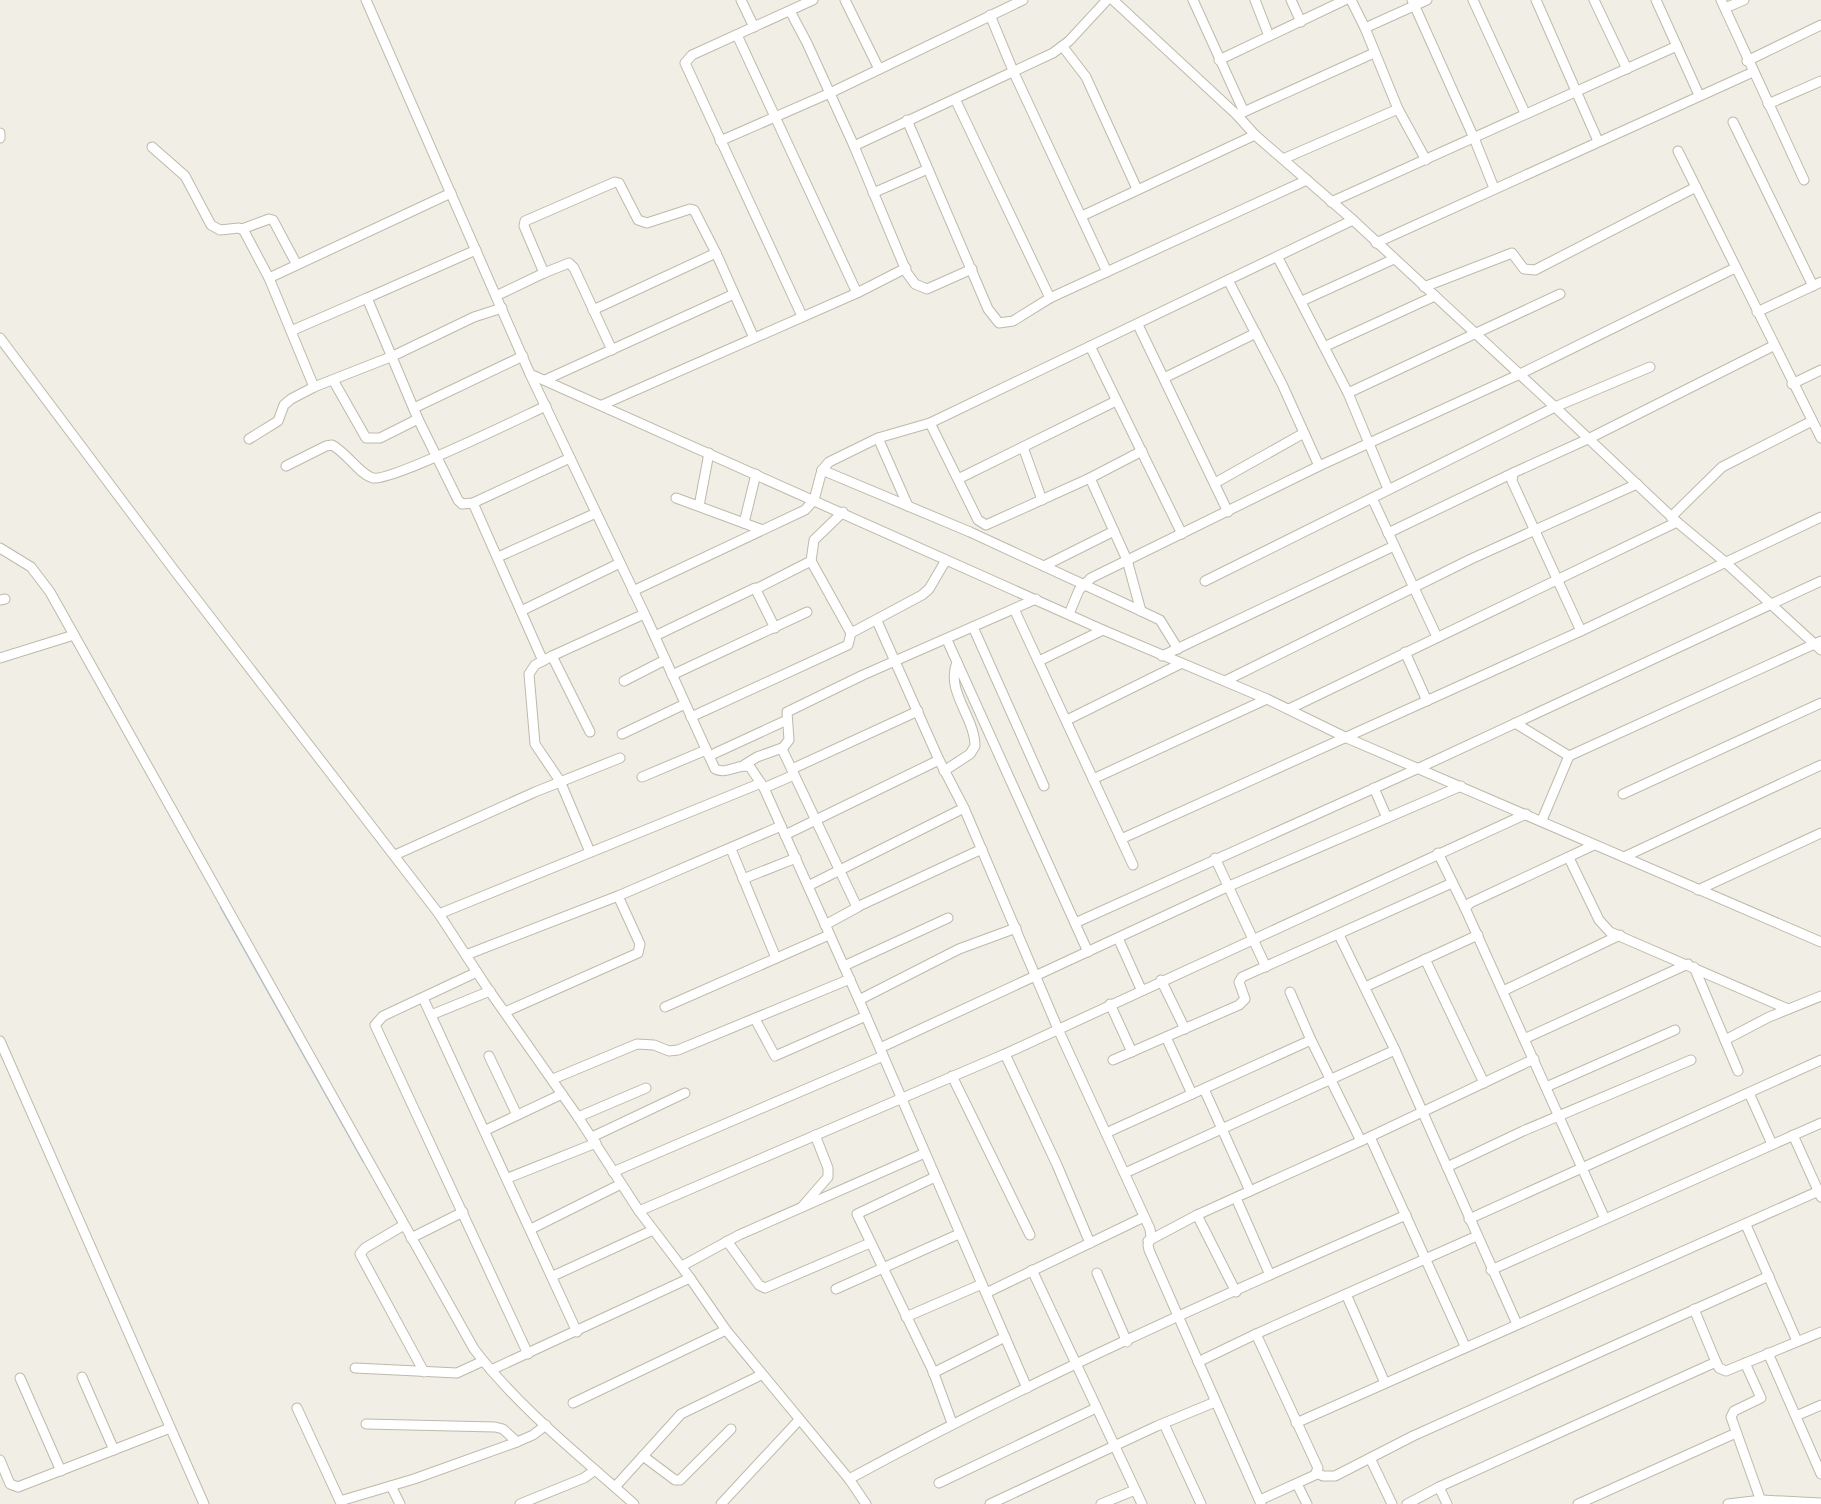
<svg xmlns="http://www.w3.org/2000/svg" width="1821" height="1504" font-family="Ubuntu,sans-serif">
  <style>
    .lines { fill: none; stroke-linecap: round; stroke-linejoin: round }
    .stream { stroke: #a3caec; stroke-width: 2.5 }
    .minor-casing { stroke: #bfb9ab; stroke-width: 11 }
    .minor { stroke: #fff; stroke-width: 9 }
  </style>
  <rect width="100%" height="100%" fill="#f1eee5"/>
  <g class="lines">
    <polyline class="stream" points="221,907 364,1162"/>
    <defs>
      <g id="minor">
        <polyline points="366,0 530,374 645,615"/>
        <polyline points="741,0 754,27"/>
        <polyline points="845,0 879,69"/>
        <polyline points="1113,0 1237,115 1255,135 1353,220 1555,407 1677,522 1725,562 1821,650"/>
        <polyline points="1193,0 1244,112"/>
        <polyline points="1255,0 1269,36"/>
        <polyline points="1291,0 1301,22"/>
        <polyline points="1351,0 1365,28 1398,109 1426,160"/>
        <polyline points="1412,0 1474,138 1494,188"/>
        <polyline points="1473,0 1525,113"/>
        <polyline points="1536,0 1598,141"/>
        <polyline points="1594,0 1627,69"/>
        <polyline points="1656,0 1699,95"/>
        <polyline points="1721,0 1804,180"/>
        <polyline points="1725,8 1744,0"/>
        <polyline points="790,11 807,43 854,146 907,273 915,284 927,289 972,269"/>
        <polyline points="990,15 1014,73 1107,272"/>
        <polyline points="1365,28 1427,0"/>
        <polyline points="737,35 857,293"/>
        <polyline points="1063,47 1086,77 1137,189"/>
        <polyline points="1219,60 1345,0"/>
        <polyline points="1747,61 1821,25"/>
        <polyline points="956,101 1050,298"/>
        <polyline points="1768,104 1821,81"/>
        <polyline points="1237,115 1374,53"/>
        <polyline points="907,120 988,309 999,323 1013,321 1050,298 1307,180"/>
        <polyline points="1733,122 1813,286"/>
        <polyline points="0,133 0,138"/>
        <polyline points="720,141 830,93 1023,0"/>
        <polyline points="854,146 1053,53 1069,41 1107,0"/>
        <polyline points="152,147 185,176 211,225 220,230 239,228 244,231 269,278 314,387"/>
        <polyline points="1678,151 1821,438"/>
        <polyline points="1283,159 1398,109"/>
        <polyline points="873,193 928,169"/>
        <polyline points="1331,202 1677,46"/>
        <polyline points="1082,216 1255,135"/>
        <polyline points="242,229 269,219 273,220 297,265"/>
        <polyline points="1376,243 1753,72"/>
        <polyline points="476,250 367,298 418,419 458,500 462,504 473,503 570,458"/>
        <polyline points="1278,258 1348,393 1388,489"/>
        <polyline points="544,273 524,226 525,221 615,182 619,183 638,220 647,223 690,209 694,210 716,253 754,338"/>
        <polyline points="269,278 451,193"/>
        <polyline points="1228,280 1282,384 1319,466"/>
        <polyline points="1424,287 1512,253 1524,269 1535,270 1696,187"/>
        <polyline points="496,296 544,273 569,263 574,268 612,350"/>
        <polyline points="1302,301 1394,259"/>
        <polyline points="593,310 716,253"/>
        <polyline points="1757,312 1821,282"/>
        <polyline points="802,316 685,63 692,55 813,0"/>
        <polyline points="1138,325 1228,512"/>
        <polyline points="291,331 367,298"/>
        <polyline points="0,338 174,570 439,914 486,986 578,1117 639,1211 690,1278 726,1330 849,1479 866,1504"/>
        <polyline points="1090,346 1182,534"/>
        <polyline points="1326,346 1435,296"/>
        <polyline points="530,374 1103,630 1267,699 1347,738 1821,942"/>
        <polyline points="1164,378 1256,333"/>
        <polyline points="333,380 366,438 380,438 418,419"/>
        <polyline points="545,380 734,294"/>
        <polyline points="1792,384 1821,370"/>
        <polyline points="1348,393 1560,294"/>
        <polyline points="602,405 857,293 906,268"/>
        <polyline points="414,408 523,356"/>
        <polyline points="930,423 978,520 986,525 1090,478 1142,451"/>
        <polyline points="878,438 908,506"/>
        <polyline points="249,439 278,421 284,405 291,399 314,387 393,356 474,317 502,308"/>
        <polyline points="1023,447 1042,500"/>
        <path d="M286 466 326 446 332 445C346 452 360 475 373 478 390 482 522 417 546 406"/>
        <polyline points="822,470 970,532 1141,611 1160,620 1178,649"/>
        <polyline points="1090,478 1127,560 1141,611"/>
        <polyline points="958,479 1116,401"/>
        <polyline points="1215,483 1304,433"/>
        <polyline points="676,498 760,529"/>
        <polyline points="1372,498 1437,637"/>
        <polyline points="473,503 543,661"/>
        <polyline points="699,506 709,453"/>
        <polyline points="1671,517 1722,467 1812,421"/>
        <polyline points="744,523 756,474"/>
        <polyline points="1388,533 1513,473"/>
        <path d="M0 548 31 567 50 592 474 1349C519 1408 579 1455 634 1504"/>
        <polyline points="498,557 596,513"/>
        <polyline points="811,561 851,633"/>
        <polyline points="1044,566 1114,531"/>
        <polyline points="1205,581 1555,407 1650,367"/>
        <polyline points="756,589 811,561 814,540 843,512"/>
        <polyline points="633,591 805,510 814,500 822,470 829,462 878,438 930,423 1353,220"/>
        <polyline points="0,600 5,599"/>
        <polyline points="1014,609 1133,865"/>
        <polyline points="521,611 620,563"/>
        <polyline points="1069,614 1079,590 1091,578 1319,466 1520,374 1735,268"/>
        <polyline points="877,621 939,760 964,808 1058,1029 1150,1229 1151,1237 1148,1245 1149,1250 1261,1504"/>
        <polyline points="973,627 1044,786"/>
        <polyline points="1581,631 1512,481 1513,473 1588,439 1773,346"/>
        <polyline points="655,636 755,588 775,628"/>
        <polyline points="947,640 1088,952"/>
        <polyline points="1405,652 1427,701"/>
        <polyline points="552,656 590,732"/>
        <polyline points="1162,656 1394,546"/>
        <polyline points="0,658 74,635"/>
        <polyline points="1039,661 1103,630"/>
        <polyline points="672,675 807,612"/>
        <polyline points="624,681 665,660"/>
        <polyline points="1225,681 1471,559 1637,484"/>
        <polyline points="1289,709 1677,522"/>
        <polyline points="691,717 848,645 851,633 922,595 929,589 946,560"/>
        <polyline points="1067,720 1180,664"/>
        <polyline points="1515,723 1569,756 1821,641"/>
        <polyline points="622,734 685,704"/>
        <polyline points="709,756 787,720"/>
        <polyline points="744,765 757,757 782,748"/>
        <polyline points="792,769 918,711"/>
        <path d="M944 771 970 754 975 746C975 717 945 691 957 662"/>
        <polyline points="642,777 706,750"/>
        <polyline points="1093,779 1267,699"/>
        <polyline points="764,788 794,775"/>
        <polyline points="1374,788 1387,818"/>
        <polyline points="1623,794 1821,703"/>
        <polyline points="1542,820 1569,756"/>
        <polyline points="785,835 939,760"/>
        <polyline points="1121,839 1581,631 1821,517"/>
        <polyline points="1594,845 1470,903 1465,908 1605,1219"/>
        <polyline points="731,849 776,958"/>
        <polyline points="982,849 857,907 782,749 789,740 787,712 863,675 1036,599"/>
        <path d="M590 852 560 781 535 744 529 674 535 665 552 656 642 615 646 617 715 769C728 775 737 763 750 767L764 788 859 1000 1027 1388"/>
        <polyline points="1438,853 1465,908"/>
        <polyline points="395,855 535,792 620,758"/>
        <polyline points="1624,857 1821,765"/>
        <polyline points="1215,858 1266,967"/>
        <polyline points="1569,858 1599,920 1610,932 1788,1009"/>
        <polyline points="743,879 796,858"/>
        <polyline points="808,886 964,808"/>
        <polyline points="1698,890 1821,833"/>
        <polyline points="439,914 761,783"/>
        <polyline points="1075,923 1419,768 1821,581"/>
        <polyline points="825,925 858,907"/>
        <polyline points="1339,935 1395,1050 1517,1324"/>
        <polyline points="1118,938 1141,989"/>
        <polyline points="466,955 618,896 781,826"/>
        <polyline points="1425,959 1484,1083"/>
        <polyline points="844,966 948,918"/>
        <polyline points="1694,967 1738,1071"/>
        <polyline points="477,972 383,1016 375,1025 528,1354"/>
        <polyline points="1161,980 1185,1029"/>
        <polyline points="1365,987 1478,935"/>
        <polyline points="1503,991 1620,935"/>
        <polyline points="1290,992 1311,1040 1361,1141"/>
        <polyline points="423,998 577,1332"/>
        <polyline points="859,1000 959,949 1016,928"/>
        <polyline points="1110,1004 1132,1052"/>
        <polyline points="665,1007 829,935"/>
        <polyline points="505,1012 638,953 640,944 618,896"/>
        <polyline points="431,1015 490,991"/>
        <polyline points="755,1019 775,1056 866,1016"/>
        <polyline points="1166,1037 1192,1094"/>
        <polyline points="1524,1039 1688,964"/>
        <polyline points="1725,1040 1769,1017 1821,996"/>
        <polyline points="0,1041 204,1504"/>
        <polyline points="880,1048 1227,887 1461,786"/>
        <polyline points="1005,1054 1057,1165 1090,1243"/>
        <polyline points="489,1056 517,1115"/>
        <polyline points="1113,1060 1239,1005 1245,999 1239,982 1242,977 1452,883"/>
        <polyline points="952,1076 1030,1235"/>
        <polyline points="553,1079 637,1044 654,1045 669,1051 678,1050 850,979"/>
        <polyline points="1546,1087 1675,1030"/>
        <polyline points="1204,1089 1250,1191"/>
        <polyline points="1749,1093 1772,1144"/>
        <polyline points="578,1117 646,1088"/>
        <polyline points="486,1130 562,1094"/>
        <polyline points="1106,1133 1311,1040"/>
        <polyline points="1793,1135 1821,1197"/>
        <polyline points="592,1137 685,1093"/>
        <polyline points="1370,1137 1465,1346"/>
        <polyline points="1447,1167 1523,1131 1691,1060"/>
        <polyline points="613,1172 883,1056"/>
        <polyline points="1125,1173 1395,1050"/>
        <polyline points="935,1177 857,1214 933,1371 952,1423"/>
        <polyline points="508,1178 596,1143"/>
        <polyline points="1236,1198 1270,1275"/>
        <polyline points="802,1207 828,1177 828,1168 815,1135"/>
        <polyline points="639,1211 1005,1054 1526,814"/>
        <polyline points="1197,1215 1236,1292"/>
        <polyline points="1469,1219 1821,1060"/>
        <polyline points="404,1225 365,1248 360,1254 424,1372"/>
        <polyline points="1746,1225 1797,1341"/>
        <polyline points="531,1229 621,1184"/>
        <polyline points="411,1238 463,1212"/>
        <polyline points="727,1241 759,1285 765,1288 870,1243"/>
        <polyline points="1148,1241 1197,1215 1361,1141 1534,1059"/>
        <polyline points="682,1266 739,1235 925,1153"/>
        <polyline points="1032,1270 1142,1504"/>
        <polyline points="1491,1270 1821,1123"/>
        <polyline points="1097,1273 1127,1342"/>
        <polyline points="553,1276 653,1230"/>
        <polyline points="836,1289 959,1234"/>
        <polyline points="986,1293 1144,1217"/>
        <polyline points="1346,1294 1385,1383"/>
        <polyline points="1694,1309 1716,1362 1719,1368 1726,1371 1821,1332"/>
        <polyline points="906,1317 982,1284"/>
        <polyline points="1256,1334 1318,1468 1315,1475 1260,1500"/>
        <polyline points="1768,1353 1821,1474"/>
        <polyline points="1198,1362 1256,1334 1477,1236"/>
        <polyline points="1745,1363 1761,1398 1734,1411 1731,1417 1762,1504"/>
        <polyline points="355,1368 457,1373 483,1361"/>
        <polyline points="491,1370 690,1278"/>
        <polyline points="933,1373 1005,1337"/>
        <polyline points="82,1377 114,1450"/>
        <polyline points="20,1378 61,1471"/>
        <polyline points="573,1403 726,1330"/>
        <polyline points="297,1408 340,1501 414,1479 517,1442 533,1435 546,1425"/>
        <polyline points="1796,1416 1821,1405"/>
        <polyline points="1296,1423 1821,1190"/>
        <polyline points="366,1424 495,1427 503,1429 517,1442"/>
        <polyline points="1164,1424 1201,1504"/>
        <polyline points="643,1456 675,1480 680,1480 731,1429"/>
        <polyline points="1370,1458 1392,1504"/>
        <polyline points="0,1460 10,1484 18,1487 170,1428"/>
        <polyline points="1317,1473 1323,1476 1335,1476 1413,1436 1769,1276"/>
        <path d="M849 1479C1029 1381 1218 1297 1406 1215"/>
        <polyline points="939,1483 1096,1408"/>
        <polyline points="1297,1484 1307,1504"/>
        <polyline points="391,1486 400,1504"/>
        <polyline points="615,1487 681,1414 761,1375"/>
        <polyline points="1439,1487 1447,1504"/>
        <polyline points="520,1504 584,1478 595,1470"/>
        <polyline points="721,1504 799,1420"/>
        <polyline points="990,1504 1157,1426 1215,1402"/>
        <polyline points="1101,1504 1135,1490"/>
        <polyline points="1407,1504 1439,1487 1716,1362"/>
        <polyline points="1578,1504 1736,1433"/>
        <polyline points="1728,1504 1762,1500 1821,1503"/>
      </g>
    </defs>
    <use href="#minor" class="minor-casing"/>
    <use href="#minor" class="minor"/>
  </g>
</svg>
